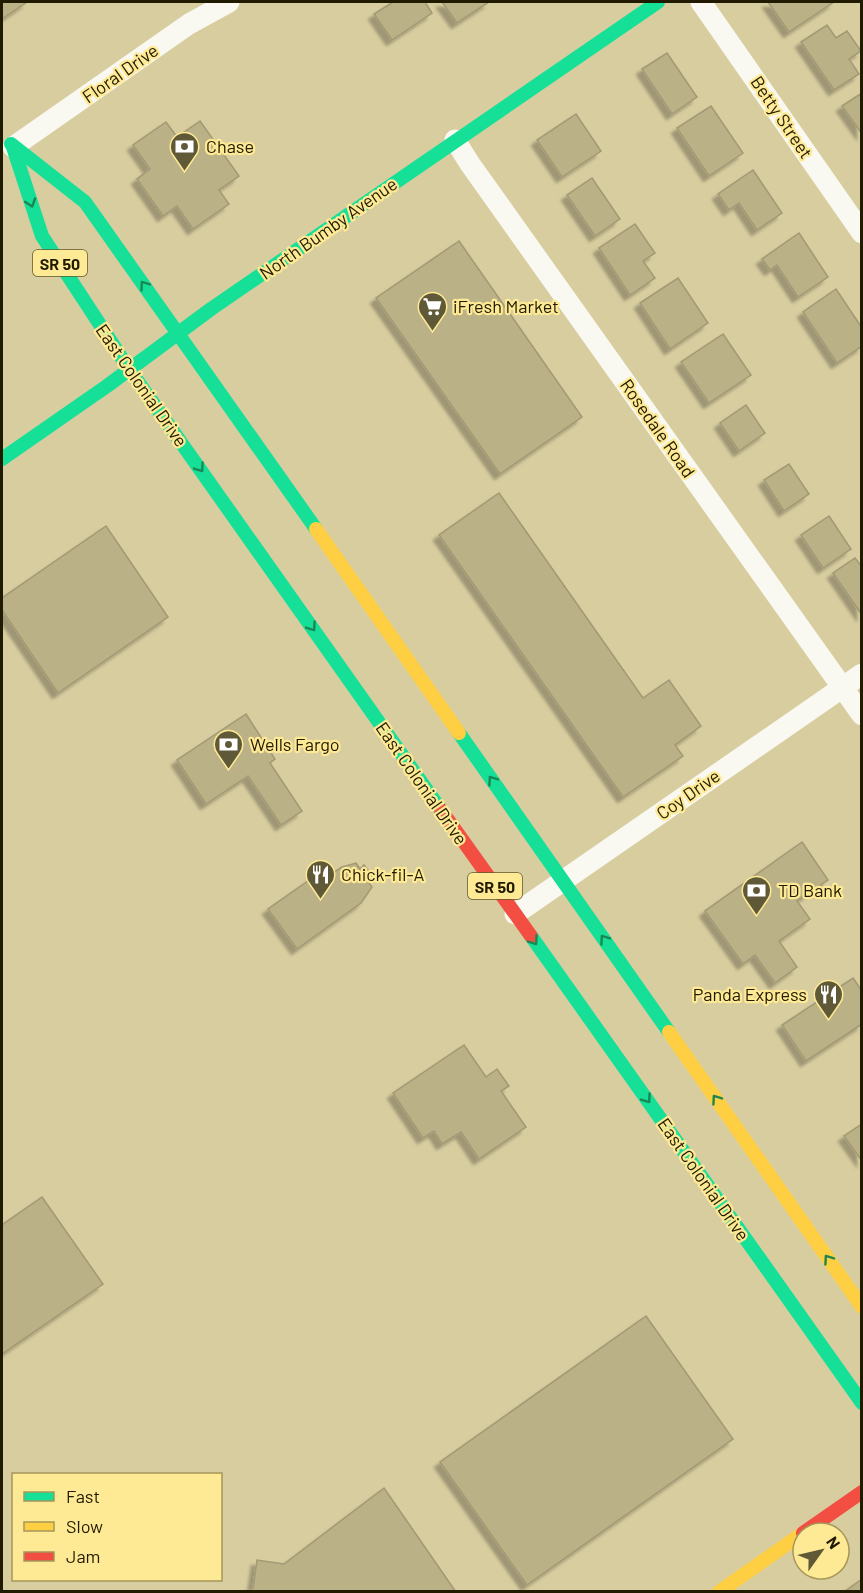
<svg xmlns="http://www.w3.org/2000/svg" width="863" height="1593" font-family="Barlow,sans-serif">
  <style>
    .building { fill: #bbb186; stroke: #a29974; stroke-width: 1.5; filter: url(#shadow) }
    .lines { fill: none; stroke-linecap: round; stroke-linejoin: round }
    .street { stroke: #f9f8f1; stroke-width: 21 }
    .fast { stroke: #16e098; stroke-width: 14 }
    .slow { stroke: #ffcf43; stroke-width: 14 }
    .jam { stroke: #f24e42; stroke-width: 14 }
    .oneway { stroke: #1a8754 }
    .labels { text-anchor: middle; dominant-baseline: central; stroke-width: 4.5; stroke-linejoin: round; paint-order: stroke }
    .shield { fill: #fee994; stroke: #63582d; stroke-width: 1.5 }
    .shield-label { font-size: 16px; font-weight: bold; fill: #201a01 }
    .street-label { font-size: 18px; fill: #201a01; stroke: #fee994 }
    .poi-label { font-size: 18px; fill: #201a01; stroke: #fee994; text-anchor: start }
  </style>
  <defs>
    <filter id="shadow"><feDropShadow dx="-5.5" dy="5.5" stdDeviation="1.5" flood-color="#0004"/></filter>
  </defs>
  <rect width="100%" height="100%" fill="#d8cd9f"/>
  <g class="building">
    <polygon points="2,2 27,2 2,19"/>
    <polygon points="393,2 425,2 432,13 392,40 374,14"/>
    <polygon points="442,2 489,2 457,23"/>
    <polygon points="768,2 834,2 789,32"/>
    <polygon points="827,25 836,38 847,31 861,51 849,59 859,74 834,90 801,42"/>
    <polygon points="667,53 697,97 672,114 642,69"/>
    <polygon points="862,93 862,134 842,106"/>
    <polygon points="711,106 743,153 709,176 677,128"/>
    <polygon points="576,114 601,151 562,177 537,140"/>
    <polygon points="200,121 239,176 219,190 229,204 193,229 177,206 163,216 137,179 150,169 133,145 166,122 177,137"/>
    <polygon points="753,170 782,213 757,230 739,203 729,210 718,194"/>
    <polygon points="592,178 620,219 595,236 567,195"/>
    <polygon points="635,224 655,253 643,261 655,278 630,295 599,248"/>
    <polygon points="799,233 828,277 798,297 777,265 770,270 762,259"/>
    <polygon points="459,241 582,417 500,474 376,298"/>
    <polygon points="678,278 708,323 670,349 640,303"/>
    <polygon points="836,289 862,328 862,346 837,363 803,312"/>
    <polygon points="723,334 751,375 709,403 681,362"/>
    <polygon points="746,405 765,433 739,451 720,423"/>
    <polygon points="789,464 809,494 784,511 764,480"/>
    <polygon points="499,493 643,698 669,680 701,726 675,745 683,756 623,797 439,535"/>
    <polygon points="829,516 851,549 823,568 801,535"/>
    <polygon points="106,526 168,617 58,693 2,610 2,598"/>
    <polygon points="855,558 862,567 862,615 833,573"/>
    <polygon points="246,714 275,759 270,763 302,811 281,825 248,776 206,804 177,760"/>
    <polygon points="802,842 828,880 797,901 810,919 779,941 797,967 775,983 755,955 743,964 705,911"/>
    <polygon points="356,863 360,869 364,865 374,878 369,883 372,887 361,903 297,949 268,909 325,869 330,875 342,867"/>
    <polygon points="853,978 862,991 862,1024 806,1061 782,1025"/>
    <polygon points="464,1045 486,1077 497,1069 509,1086 501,1091 526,1127 479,1159 461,1132 442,1144 434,1131 423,1138 393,1093"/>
    <polygon points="862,1124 862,1161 844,1136"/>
    <polygon points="42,1197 103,1284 2,1354 2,1225"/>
    <polygon points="646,1316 733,1439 527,1585 440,1462"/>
    <polygon points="384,1488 456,1592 248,1592 253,1588 257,1560 284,1564"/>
    <polygon points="862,1579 862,1592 844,1592"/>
  </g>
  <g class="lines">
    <g class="street">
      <polyline points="701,2 862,233"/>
      <polyline points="455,140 470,164 862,715"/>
      <polyline points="13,147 189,24 229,2"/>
      <polyline points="515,914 862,674"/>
    </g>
    <g class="fast">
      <polyline points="11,144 85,202 316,529"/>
      <polyline points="13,147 42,236 129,369 441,810"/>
      <polyline points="2,459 107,386 211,309 658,2"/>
      <polyline points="459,733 669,1032"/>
      <polyline points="531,936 862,1403"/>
    </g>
    <g class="slow">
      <polyline points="316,529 459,733"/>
      <polyline points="669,1032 862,1307"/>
      <polyline points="719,1592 803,1533"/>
    </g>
    <g class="jam">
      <polyline points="441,810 531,936"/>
      <polyline points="803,1533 862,1492"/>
    </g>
  </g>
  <defs><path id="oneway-chevron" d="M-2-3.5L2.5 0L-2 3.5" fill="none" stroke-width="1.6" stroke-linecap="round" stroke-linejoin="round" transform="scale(1.5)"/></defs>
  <g class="oneway">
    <use href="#oneway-chevron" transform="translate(31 203) rotate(72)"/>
    <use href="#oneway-chevron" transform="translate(144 285) rotate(-126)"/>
    <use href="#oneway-chevron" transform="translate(200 468) rotate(55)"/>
    <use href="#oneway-chevron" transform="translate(312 627) rotate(55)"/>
    <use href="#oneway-chevron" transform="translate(492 780) rotate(-125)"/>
    <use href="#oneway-chevron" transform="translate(604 939) rotate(-125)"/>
    <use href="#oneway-chevron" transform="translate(534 941) rotate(54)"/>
    <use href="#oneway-chevron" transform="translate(647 1099) rotate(55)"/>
    <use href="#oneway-chevron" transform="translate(716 1099) rotate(-125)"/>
    <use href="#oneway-chevron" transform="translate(828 1259) rotate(-125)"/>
  </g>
  <defs>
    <symbol id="bank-pin" viewBox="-11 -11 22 30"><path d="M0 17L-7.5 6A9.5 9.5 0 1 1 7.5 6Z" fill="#605938" stroke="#fee994"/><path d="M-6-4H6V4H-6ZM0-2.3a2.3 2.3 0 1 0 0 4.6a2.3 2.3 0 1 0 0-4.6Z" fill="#fff"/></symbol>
    <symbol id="supermarket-pin" viewBox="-11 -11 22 30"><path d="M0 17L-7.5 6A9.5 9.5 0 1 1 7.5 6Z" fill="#605938" stroke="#fee994"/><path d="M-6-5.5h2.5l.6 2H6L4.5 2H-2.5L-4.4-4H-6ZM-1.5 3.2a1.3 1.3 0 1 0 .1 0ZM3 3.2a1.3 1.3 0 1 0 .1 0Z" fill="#fff"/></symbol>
    <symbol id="restaurant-pin" viewBox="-11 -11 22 30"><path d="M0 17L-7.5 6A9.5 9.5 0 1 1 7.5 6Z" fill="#605938" stroke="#fee994"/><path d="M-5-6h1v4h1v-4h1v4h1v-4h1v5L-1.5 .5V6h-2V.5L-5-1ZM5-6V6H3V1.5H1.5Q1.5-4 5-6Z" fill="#fff"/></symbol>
  </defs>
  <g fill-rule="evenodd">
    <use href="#bank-pin" x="168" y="130" width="33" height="45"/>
    <use href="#supermarket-pin" x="416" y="290" width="33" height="45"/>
    <use href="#bank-pin" x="212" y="728" width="33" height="45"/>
    <use href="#restaurant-pin" x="304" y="858" width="33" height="45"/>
    <use href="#bank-pin" x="740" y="874" width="33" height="45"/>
    <use href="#restaurant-pin" x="812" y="978" width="33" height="45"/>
  </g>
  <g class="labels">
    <g class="shield">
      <rect x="33" y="250" width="54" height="26" rx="4.5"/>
      <rect x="468" y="873" width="54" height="26" rx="4.5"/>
    </g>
    <g class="shield-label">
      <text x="60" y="263">SR 50</text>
      <text x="495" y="886">SR 50</text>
    </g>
    <g class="street-label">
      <text transform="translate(120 73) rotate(-35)">Floral Drive</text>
      <text transform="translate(782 117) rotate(56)">Betty Street</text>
      <text transform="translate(328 228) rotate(-35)">North Bumby Avenue</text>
      <text transform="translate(142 385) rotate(55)">East Colonial Drive</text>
      <text transform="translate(658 428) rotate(55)">Rosedale Road</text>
      <text transform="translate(422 783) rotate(55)">East Colonial Drive</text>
      <text transform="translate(688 794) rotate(-35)">Coy Drive</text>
      <text transform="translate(704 1179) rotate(55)">East Colonial Drive</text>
    </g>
    <g class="poi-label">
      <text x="206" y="146">Chase</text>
      <text x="453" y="306">iFresh Market</text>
      <text x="250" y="744">Wells Fargo</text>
      <text x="341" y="874">Chick-fil-A</text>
      <text x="778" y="890">TD Bank</text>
      <text x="807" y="994" text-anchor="end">Panda Express</text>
    </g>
  </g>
  <rect width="863" height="1593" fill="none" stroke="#201a01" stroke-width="6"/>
  <rect x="12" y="1473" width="210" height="108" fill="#fee994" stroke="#a59659" stroke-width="1.5"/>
  <rect x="24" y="1492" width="30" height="9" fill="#16e098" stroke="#a59659" stroke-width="1.5"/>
  <text x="66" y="1503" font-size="18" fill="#201a01">Fast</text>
  <rect x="24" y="1522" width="30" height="9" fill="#ffcf43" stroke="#a59659" stroke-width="1.5"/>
  <text x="66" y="1533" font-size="18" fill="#201a01">Slow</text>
  <rect x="24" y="1552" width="30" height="9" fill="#f24e42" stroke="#a59659" stroke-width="1.5"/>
  <text x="66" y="1563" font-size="18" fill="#201a01">Jam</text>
  <g transform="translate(821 1551) rotate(56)"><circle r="28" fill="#fee994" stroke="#a59659" stroke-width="1.5"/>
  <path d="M0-4.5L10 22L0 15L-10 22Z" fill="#605938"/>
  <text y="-9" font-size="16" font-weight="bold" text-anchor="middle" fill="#201a01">N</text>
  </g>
</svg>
